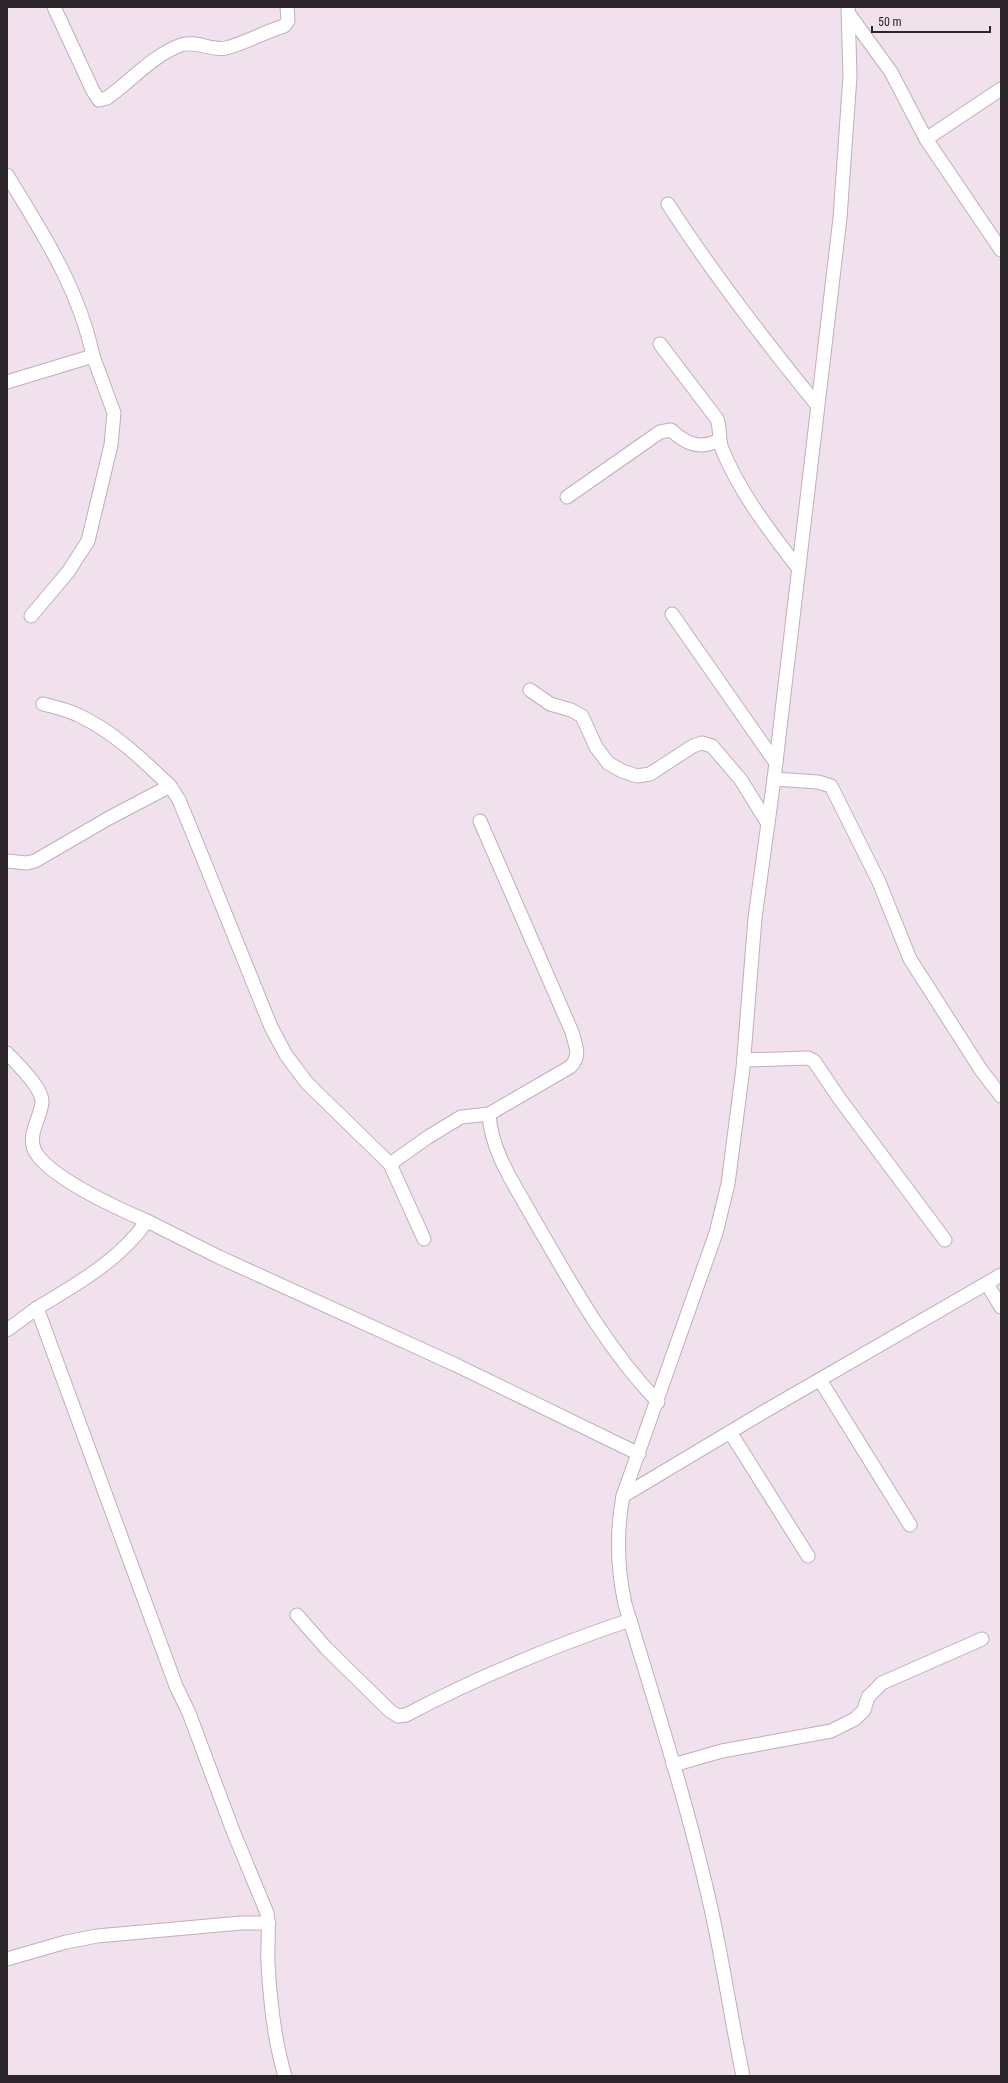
<svg xmlns="http://www.w3.org/2000/svg" width="1008" height="2083" font-family="'Roboto Condensed',sans-serif">
  <style>
    .lines { fill: none; stroke-linecap: round; stroke-linejoin: round }
    .minor-casing { stroke: #beafba; stroke-width: 15 }
    .minor { stroke: #fff; stroke-width: 13 }
  </style>
  <rect width="100%" height="100%" fill="#f0e1ed"/>
  <g class="lines">
    <defs>
      <g id="minor">
        <path d="M54 7 93 91 99 100 107 98C131 81 153 55 181 45 197 40 210 51 226 48 246 43 264 32 284 26L288 21 287 7"/>
        <polyline points="849,14 891,72 926,139 1001,250"/>
        <polyline points="926,139 1001,89"/>
        <path d="M7 175C42 232 79 289 93 356L7 382"/>
        <path d="M668 204C713 274 765 341 817 405"/>
        <path d="M660 344 717 419C721 429 718 439 722 449 740 493 769 530 798 568"/>
        <path d="M567 497 660 432 671 430C686 444 700 450 719 440"/>
        <polyline points="672,614 776,763"/>
        <polyline points="31,616 68,572 88,541 111,445 114,413 93,356"/>
        <polyline points="530,690 550,704 571,710 582,716 596,747 608,763 622,771 637,776 650,774 693,746 702,743 712,746 741,780 767,822"/>
        <path d="M43 704C55 707 68 710 78 715 113 731 143 760 170 786"/>
        <polyline points="774,779 818,782 831,786 879,882 910,959 981,1070 1001,1096"/>
        <path d="M480 821 572 1032C575 1045 582 1056 570 1067L489 1114"/>
        <path d="M7 861 27 863 35 861 109 818 170 786 179 800 200 851 271 1027 286 1055 307 1083 390 1164 428 1137 461 1117 489 1114C491 1151 514 1184 532 1216 569 1280 606 1348 658 1402"/>
        <path d="M7 1053C16 1063 43 1088 42 1102 41 1117 28 1133 34 1149 45 1176 121 1210 147 1221 120 1260 77 1284 37 1308L176 1686 189 1713 233 1831 267 1913C270 1930 267 1946 268 1963 270 2000 274 2040 285 2076"/>
        <polyline points="744,1060 808,1058 814,1061 839,1098 945,1240"/>
        <polyline points="390,1164 424,1239"/>
        <polyline points="147,1221 219,1257 456,1365 639,1454"/>
        <polyline points="987,1284 1001,1307"/>
        <polyline points="7,1330 37,1308"/>
        <polyline points="820,1380 910,1525"/>
        <polyline points="730,1432 808,1556"/>
        <polyline points="623,1496 767,1410 1001,1275"/>
        <path d="M297 1615 326 1648 390 1711 398 1716 406 1715C478 1677 553 1646 630 1620"/>
        <polyline points="673,1765 722,1751 831,1731 855,1719 864,1710 868,1697 882,1683 982,1639"/>
        <polyline points="7,1959 66,1942 97,1936 241,1923 269,1923"/>
        <path d="M743 2076C731 2019 723 1961 710 1904 687 1802 655 1703 625 1604 617 1567 616 1533 623 1496L716 1233 728 1184 743 1068 755 918 774 779 840 218 850 76 848 7"/>
      </g>
    </defs>
    <use href="#minor" class="minor-casing"/>
    <use href="#minor" class="minor"/>
  </g>
  <rect width="1008" height="2083" fill="none" stroke="#2b2529" stroke-width="16"/>
  <path d="M872 26v6h118v-6" fill="none" stroke="#2b2529" stroke-width="2"/>
  <text x="878" y="26" font-size="12" fill="#2b2529" stroke="#f0e1ed" stroke-width="3" paint-order="stroke">50 m</text>
</svg>
